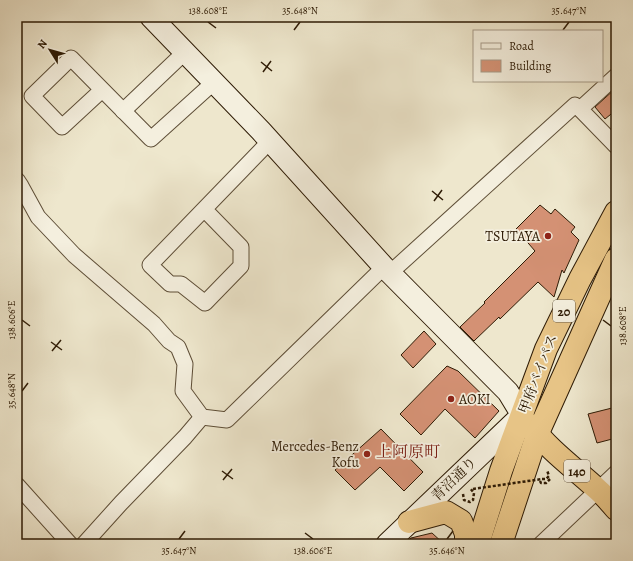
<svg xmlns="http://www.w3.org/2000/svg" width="633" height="561" font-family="Alegreya,'Noto Serif JP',serif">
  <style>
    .building { fill: #d49174; stroke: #2e1b05 }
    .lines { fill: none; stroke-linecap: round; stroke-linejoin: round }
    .street-casing { stroke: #5e4e37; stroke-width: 17 }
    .secondary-casing { stroke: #2e1b05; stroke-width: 23 }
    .highway-casing { stroke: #2e1b05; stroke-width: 24 }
    .path { stroke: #2e1b05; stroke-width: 2.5; stroke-dasharray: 3 2; stroke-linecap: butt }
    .street { stroke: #f4efde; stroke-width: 15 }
    .secondary { stroke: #f4efde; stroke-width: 21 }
    .highway { stroke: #e7c486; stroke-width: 22 }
    .path-bridge { stroke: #2e1b05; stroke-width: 2.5; stroke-dasharray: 3 2; stroke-linecap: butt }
    .ticks { fill: none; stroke: #2e1b05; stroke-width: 1.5 }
    .poi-dot { fill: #8f2418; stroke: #f4efde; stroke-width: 1.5 }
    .labels { text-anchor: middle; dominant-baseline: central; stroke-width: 3.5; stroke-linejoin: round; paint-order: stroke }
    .shield { fill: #f4efde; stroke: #695b46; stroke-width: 1 }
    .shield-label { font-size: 13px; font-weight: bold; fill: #2e1b05 }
    .poi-label { font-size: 14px; fill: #2e1b05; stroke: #f4efde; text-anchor: end }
    .street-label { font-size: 14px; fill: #2e1b05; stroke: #f4efde }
    .quarter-label { font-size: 16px; fill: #7a1f14; stroke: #f4efde }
    .neatline { fill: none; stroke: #2e1b05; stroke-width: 1.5 }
    .ticks-label { font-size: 10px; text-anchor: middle; fill: #2e1b05 }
  </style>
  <rect width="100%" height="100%" fill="#eee7cd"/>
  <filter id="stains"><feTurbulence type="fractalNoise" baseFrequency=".005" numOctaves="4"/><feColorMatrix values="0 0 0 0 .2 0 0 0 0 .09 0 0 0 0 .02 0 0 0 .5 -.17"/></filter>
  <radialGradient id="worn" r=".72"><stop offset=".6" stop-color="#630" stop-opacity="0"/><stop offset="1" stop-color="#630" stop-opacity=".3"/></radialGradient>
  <g class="building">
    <polygon points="616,88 616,110 605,119 595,107"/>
    <polygon points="540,205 551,214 555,209 575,227 571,232 579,240 564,273 562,270 554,297 538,282 500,319 499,317 474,341 460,327 485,303 484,302 535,251 516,229"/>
    <polygon points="424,331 436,344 413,368 401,355"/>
    <polygon points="447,366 458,371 499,411 475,438 445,409 421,435 400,414"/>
    <polygon points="616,407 616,438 597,443 588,414"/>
    <polygon points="381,429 423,472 404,491 380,467 355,490 335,470"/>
    <polygon points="432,533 444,544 404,544 411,538"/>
  </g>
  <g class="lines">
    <defs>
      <g id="street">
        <polyline points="616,76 580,109 616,146"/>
        <polyline points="102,90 62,127 32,96 71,58 151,139 213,83"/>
        <polyline points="123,111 185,52"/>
        <polyline points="17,180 21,186 38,217 74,255 154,324 169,341 178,347 185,364 183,391 202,417 227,420 384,267"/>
        <polyline points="204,209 241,247 241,266 205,303 181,284 170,284 150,265 270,141"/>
        <polyline points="390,273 575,105 580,109"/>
        <polyline points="17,485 70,544"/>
        <polyline points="84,544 121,503 185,437 202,417"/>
        <polyline points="541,544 616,473"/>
      </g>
      <polyline id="secondary" points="151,17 261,131 384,267 508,392 522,415 387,544"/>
      <g id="highway">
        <path d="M530 425C549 450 574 468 597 489 604 495 610 502 616 509"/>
        <polyline points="409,522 446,512 461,521 466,534 466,544"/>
        <polyline points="478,544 501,471 546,349 580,279 616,212"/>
        <polyline points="501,544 537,435 616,259"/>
      </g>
    </defs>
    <use href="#street" class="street-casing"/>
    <use href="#secondary" class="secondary-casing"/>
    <use href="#highway" class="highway-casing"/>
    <g class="path">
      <polyline points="542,479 546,479 549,476 547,470"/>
      <polyline points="540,481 541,483 546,483 550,479"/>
      <polyline points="463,494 464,500 470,502 473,500 474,493 470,488"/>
    </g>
    <use href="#street" class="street"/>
    <use href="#secondary" class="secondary"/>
    <use href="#highway" class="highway"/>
    <polyline class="path-bridge" points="473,489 542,479"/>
  </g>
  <path class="ticks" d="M208 22 216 28M294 30 300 22M563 30 569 22M261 62 272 71M263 72 271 61M432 191 443 200M434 201 442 190M22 320 30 326M603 320 611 326M51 342 62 350M52 351 61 340M22 391 28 383M222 471 233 479M223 480 232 469M305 533 313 539M179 539 185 531M447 539 453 531"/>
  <g class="poi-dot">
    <circle cx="548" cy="236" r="4"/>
    <circle cx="451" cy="399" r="4"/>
    <circle cx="367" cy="454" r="4"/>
  </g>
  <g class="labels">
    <g class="shield">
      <rect x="553" y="300" width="22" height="22" rx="3"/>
      <rect x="564" y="460" width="26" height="22" rx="3"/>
    </g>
    <g class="shield-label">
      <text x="564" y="311">20</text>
      <text x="577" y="471">140</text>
    </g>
    <g class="poi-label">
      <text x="540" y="236">TSUTAYA</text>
      <text x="459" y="399" text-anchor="start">AOKI</text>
      <text x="359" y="446">Mercedes-Benz<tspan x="359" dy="16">Kofu</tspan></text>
    </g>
    <g class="street-label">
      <text transform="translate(538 374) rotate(-69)">甲府バイパス</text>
      <text transform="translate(454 479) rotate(-44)">青沼通り</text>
    </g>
    <g class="quarter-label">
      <text x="408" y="452">上阿原町</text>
    </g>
  </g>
  <rect width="633" height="561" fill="none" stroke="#eee7cd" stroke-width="44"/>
  <rect x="473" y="30" width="130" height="52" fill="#f4efde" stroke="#a59a87"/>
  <rect x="481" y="43" width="20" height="6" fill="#f4efde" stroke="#a59a87"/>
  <text x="509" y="50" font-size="12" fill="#2e1b05">Road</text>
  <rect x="481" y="60" width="20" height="12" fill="#d49174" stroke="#a59a87"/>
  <text x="509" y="70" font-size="12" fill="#2e1b05">Building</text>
  <g transform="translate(50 50) rotate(307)" stroke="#f4efde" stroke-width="3" paint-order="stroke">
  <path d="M0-3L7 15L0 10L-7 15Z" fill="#2e1b05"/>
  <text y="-6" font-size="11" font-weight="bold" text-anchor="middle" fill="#2e1b05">N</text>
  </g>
  <rect x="22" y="22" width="589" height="517" class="neatline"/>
  <g class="ticks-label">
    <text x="208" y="14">138.608°E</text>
    <text x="300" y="14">35.648°N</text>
    <text x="569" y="14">35.647°N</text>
    <text transform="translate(11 320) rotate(-90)" y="4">138.606°E</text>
    <text transform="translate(622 326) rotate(-90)" y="4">138.608°E</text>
    <text transform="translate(11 391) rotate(-90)" y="4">35.648°N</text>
    <text x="179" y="554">35.647°N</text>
    <text x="313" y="554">138.606°E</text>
    <text x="447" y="554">35.646°N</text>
  </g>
  <rect width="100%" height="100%" filter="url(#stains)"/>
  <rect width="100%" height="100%" fill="url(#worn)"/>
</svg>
